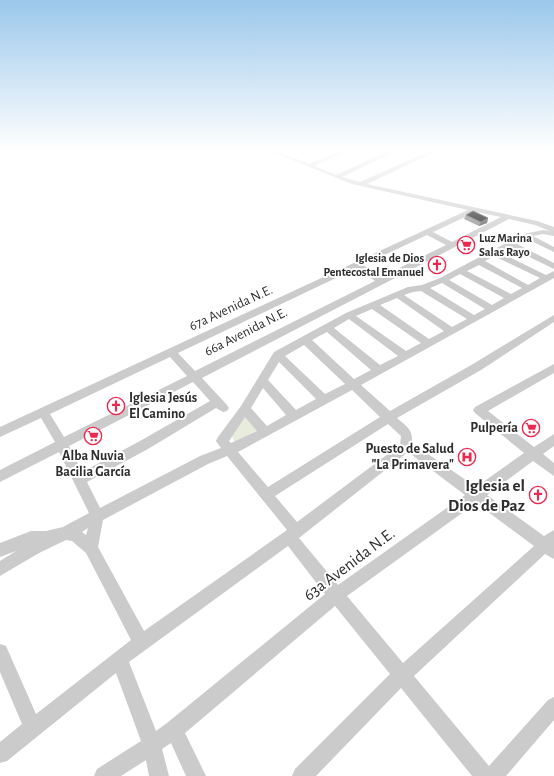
<svg xmlns="http://www.w3.org/2000/svg" width="554" height="776" font-family="'Alegreya Sans',sans-serif">
  <style>
    .green { fill: #e7ecdc }
    .lines { fill: none; stroke-linecap: round; stroke-linejoin: round }
    .minor { fill: #cbcbcb; fill-rule: evenodd }
    .wall { fill: #8a8a8a }
    .shaded-wall { fill: #5b5b5b }
    .building { fill: #151515; stroke: #5b5b5b }
    .labels { text-anchor: middle; dominant-baseline: central; stroke-width: 4; stroke-linejoin: round; paint-order: stroke }
    .far-poi-label { font-size: 12px; font-weight: bold; fill: #2e2e2e; stroke: #fff; text-anchor: start }
    .street-label { font-size: 14px; fill: #2e2e2e; stroke: #fff }
    .poi-label { font-size: 14px; font-weight: bold; fill: #2e2e2e; stroke: #fff; text-anchor: end }
    .near-poi-label { font-size: 17px; font-weight: bold; fill: #2e2e2e; stroke: #fff; text-anchor: end }
    .near-street-label { font-size: 17px; fill: #2e2e2e; stroke: #fff }
  </style>
  <rect width="100%" height="100%" fill="#fff"/>
  <polygon class="green" points="245,415 258,430 238,441 234,441 231,434"/>
  <g class="lines">
    <path class="minor" d="M267 150H275L309 164 343 150H350L314 166 336 175 391 150H398L342 177 360 182 432 150H439L367 184 537 221 554 227V236L543 234 533 236 554 247V252L527 239 517 244 554 263V269L511 248 501 253 546 275 554 271V278L361 385 390 411 473 364 554 315V322L481 370 397 418C407 427 413 429 412 443L476 487 524 453 475 413 473 410 475 407 554 364V373L488 411 534 447 554 434V446L543 454 554 463V476L533 461 487 495 544 536 554 530V559L545 554 414 676 489 766 548 700 554 697V720L506 776H472L401 688 316 776H292L295 769 390 674 335 606 185 733 206 776H186L171 743 162 749 169 776H149L146 760 121 776H94L97 769 141 741 116 673 7 761 0 763V742L22 724 0 672V644L6 646 36 714 131 640 86 553 72 541 66 540 39 553 0 576V561L16 551 0 557V543L31 531H46L63 527 89 513 59 452 0 482V470L55 442 41 418 0 437V427L468 210 352 184ZM476 212 501 217 452 242 433 232ZM509 219 535 225 550 231 543 230 523 234 440 278 422 285 408 287 346 313 274 352 241 406 218 437 216 441 221 448 200 456 100 508 87 482 148 449 216 408 223 412 227 411 229 408 227 405 202 378ZM427 235 446 245 381 277 363 265ZM494 256 540 278 528 285 485 261ZM479 265 522 288 511 294 467 271ZM357 268 375 281 195 371 178 353ZM460 274 504 298 492 305 449 280ZM442 283 485 309 474 315 430 288ZM421 291 467 319 452 327 404 295 413 292ZM397 298 444 331 429 339 380 305ZM372 309 421 343 406 351 356 316ZM349 319 398 356 380 365 334 328ZM327 332 371 370 354 379 312 340ZM304 345 345 384 325 394 285 356ZM170 357 187 376 64 437 50 414ZM279 362 316 399 296 410 268 380ZM193 382 210 401 140 441 82 472 69 446ZM263 388 286 415 267 426 251 408ZM352 390 380 417 268 487 238 452ZM245 417 257 431 231 443 229 441ZM388 424 401 436 400 445 297 522 275 496ZM408 452 465 495 338 585 299 538ZM227 456 287 530 144 631 98 547 103 520 208 464ZM476 503 534 546 403 663 347 596ZM88 528 86 535 82 532ZM288 546 325 594 167 723 156 731 129 662Z"/>
  </g>
  <polygon class="wall" points="466,215 488,218 487,223 479,226 464,219"/>
  <polygon class="shaded-wall" points="488,218 487,223 479,226 481,222"/>
  <polygon class="building" points="473,211 488,218 481,222 466,215"/>
  <linearGradient id="sky" x2="0" y2="1"><stop stop-color="#9bc7ea"/><stop offset="0.58" stop-color="#fff"/><stop offset="1" stop-color="#fff" stop-opacity="0"/></linearGradient>
  <rect width="554" height="258" fill="url(#sky)"/>
  <defs>
    <symbol id="supermarket-ring" viewBox="-11 -11 22 22"><circle r="9.5" fill="#fff" stroke="#ec2a4f" stroke-width="1.5"/><path d="M-6-5.5h2.5l.6 2H6L4.5 2H-2.5L-4.4-4H-6ZM-1.5 3.2a1.3 1.3 0 1 0 .1 0ZM3 3.2a1.3 1.3 0 1 0 .1 0Z" fill="#ec2a4f"/></symbol>
    <symbol id="church-ring" viewBox="-11 -11 22 22"><circle r="9.5" fill="#fff" stroke="#ec2a4f" stroke-width="1.5"/><path d="M-1.2-6h2.4v3.5h3.3v2.4h-3.3V6h-2.4V-.1h-3.3v-2.4h3.3Z" fill="#ec2a4f"/></symbol>
    <symbol id="hospital-ring" viewBox="-11 -11 22 22"><circle r="9.5" fill="#fff" stroke="#ec2a4f" stroke-width="1.5"/><path d="M-5-5h3v3.5h4V-5h3V5h-3V1.5h-4V5h-3Z" fill="#ec2a4f"/></symbol>
  </defs>
  <g fill-rule="evenodd">
    <use href="#supermarket-ring" x="456" y="235" width="20" height="20"/>
    <use href="#church-ring" x="427" y="255" width="20" height="20"/>
    <use href="#church-ring" x="106" y="396" width="20" height="20"/>
    <use href="#supermarket-ring" x="521" y="418" width="20" height="20"/>
    <use href="#supermarket-ring" x="83" y="426" width="20" height="20"/>
    <use href="#hospital-ring" x="457" y="447" width="20" height="20"/>
    <use href="#church-ring" x="528" y="485" width="20" height="20"/>
  </g>
  <g class="labels">
    <g class="far-poi-label">
      <text x="479" y="238">Luz Marina<tspan x="479" dy="14">Salas Rayo</tspan></text>
      <text x="424" y="258" text-anchor="end">Iglesia de Dios<tspan x="424" dy="14">Pentecostal Emanuel</tspan></text>
    </g>
    <g class="street-label">
      <text transform="translate(231 308) rotate(-25)">67a Avenida N.E.</text>
      <text transform="translate(246 332) rotate(-27)">66a Avenida N.E.</text>
    </g>
    <g class="poi-label">
      <text x="129" y="398" text-anchor="start">Iglesia Jesús<tspan x="129" dy="16">El Camino</tspan></text>
      <text x="518" y="428">Pulpería</text>
      <text x="454" y="449">Puesto de Salud<tspan x="454" dy="16">"La Primavera"</tspan></text>
      <text x="93" y="456" text-anchor="middle">Alba Nuvia<tspan x="93" dy="16">Bacilia García</tspan></text>
    </g>
    <g class="near-poi-label">
      <text x="525" y="485">Iglesia el<tspan x="525" dy="20">Dios de Paz</tspan></text>
    </g>
    <g class="near-street-label">
      <text transform="translate(349 564) rotate(-37)">63a Avenida N.E.</text>
    </g>
  </g>
</svg>
